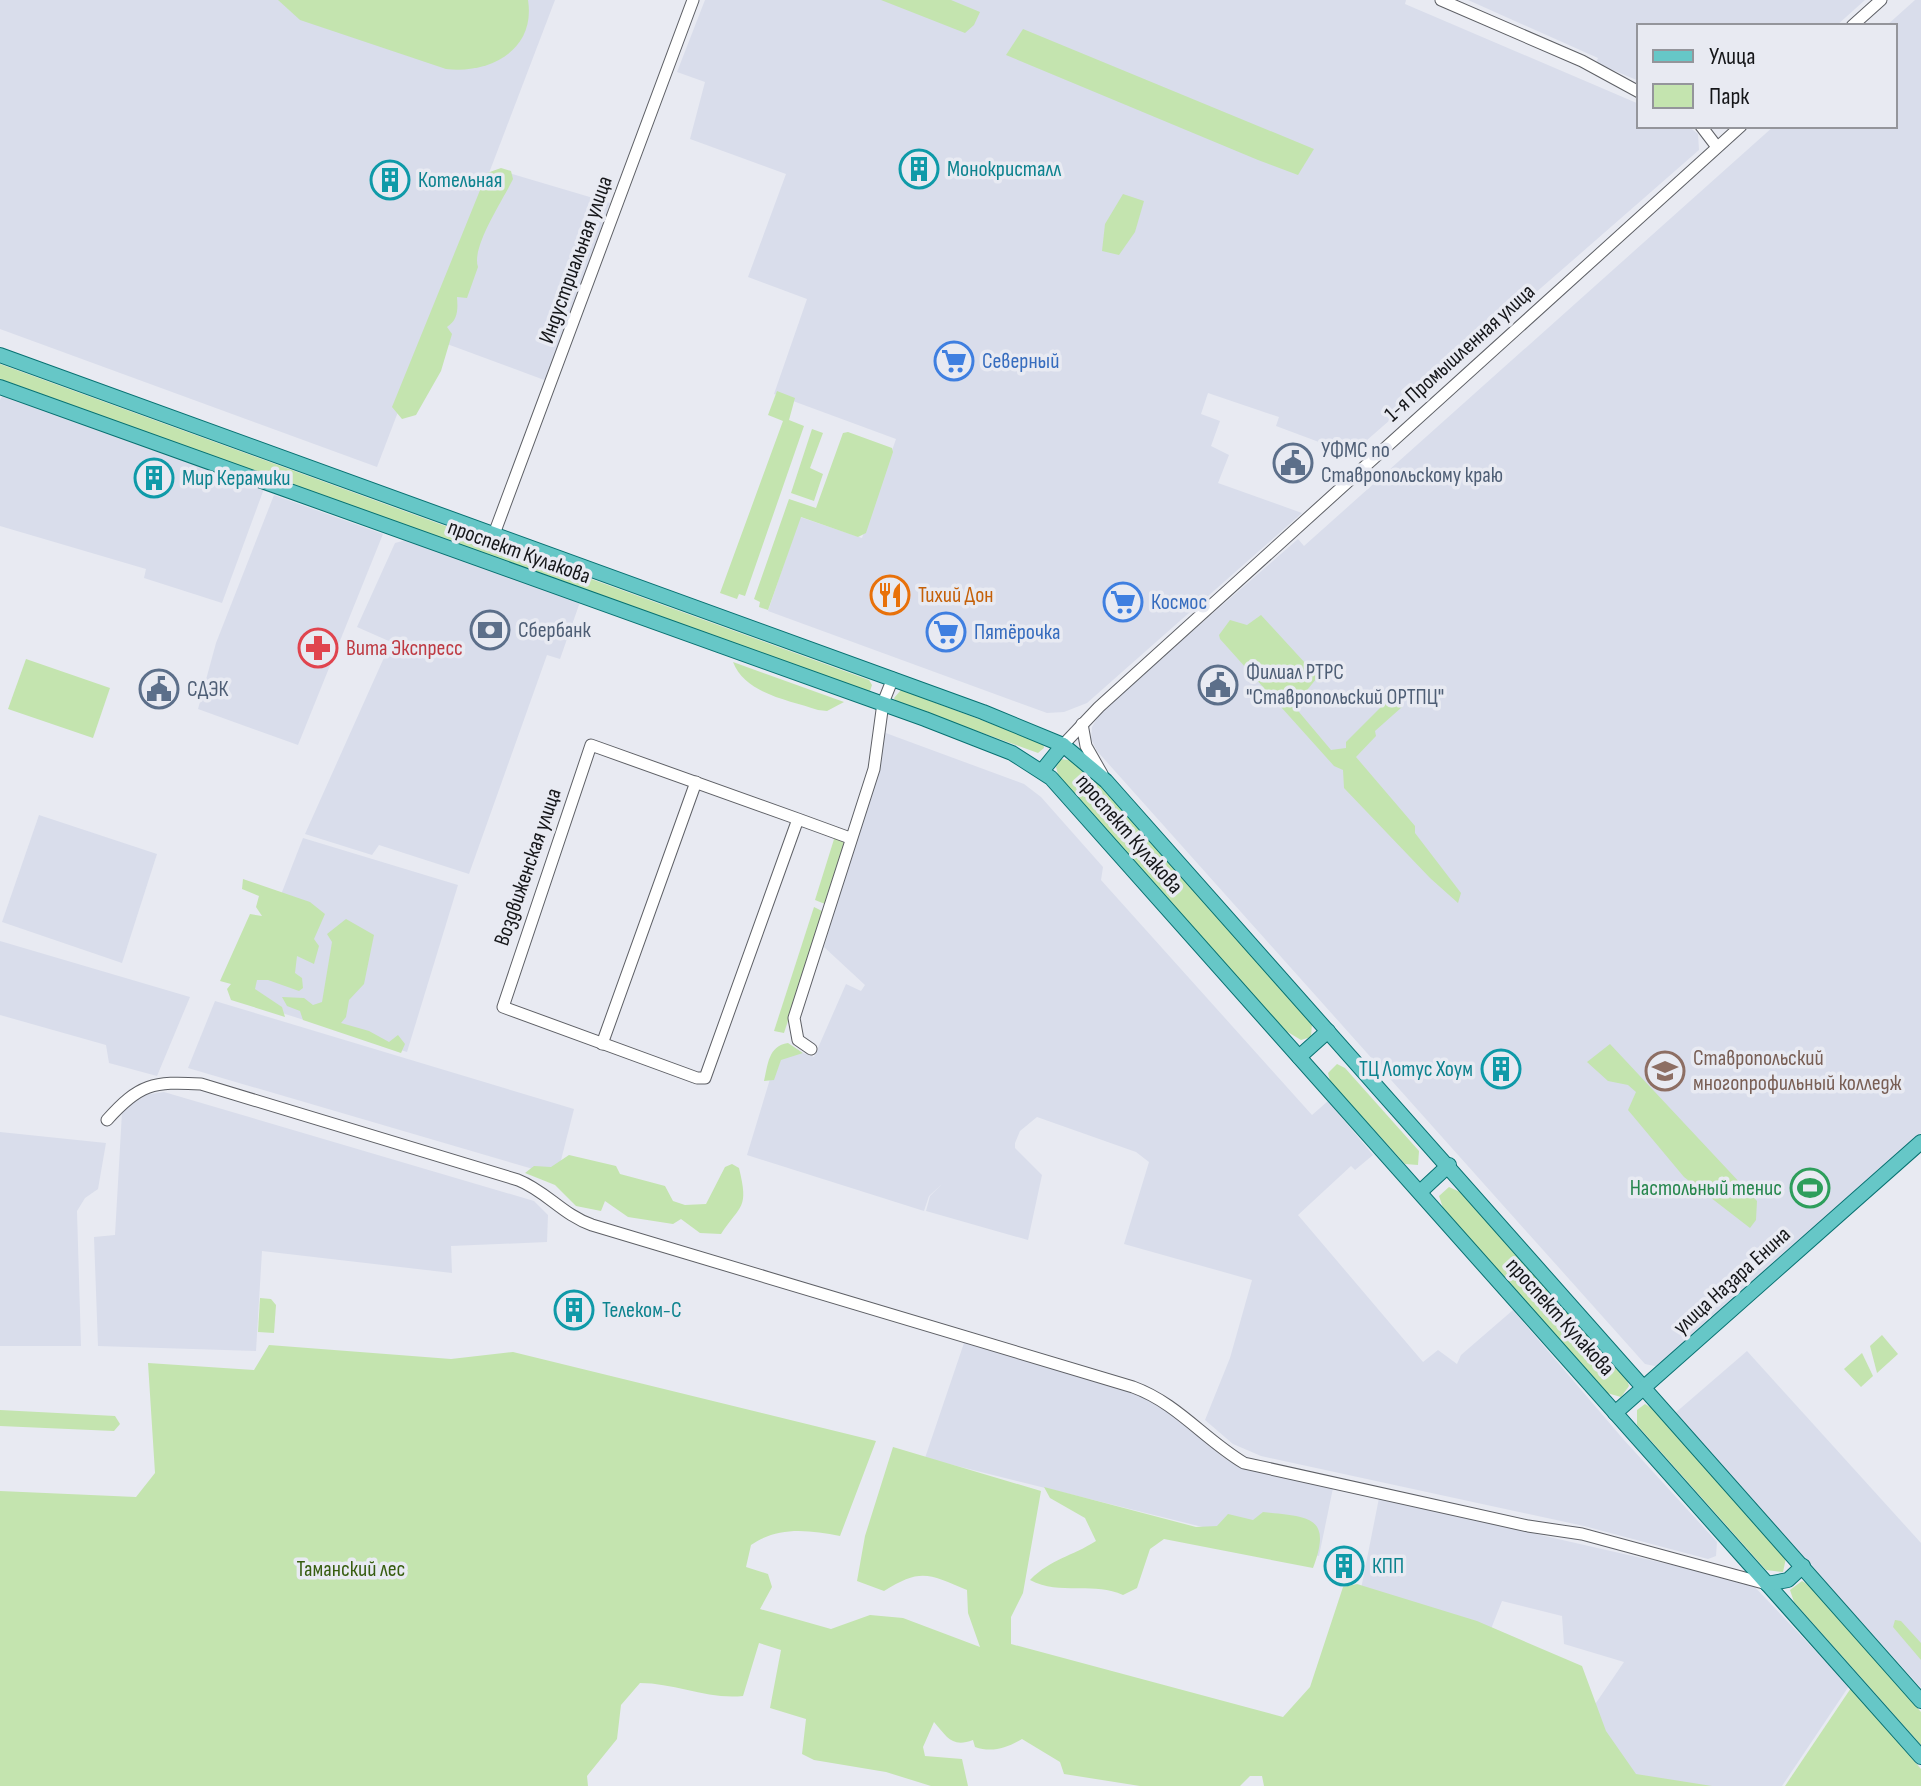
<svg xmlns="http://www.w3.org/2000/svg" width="1921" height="1786" font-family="'Sofia Sans Condensed',sans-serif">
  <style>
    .built { fill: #d9ddeb }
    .green { fill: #c4e4af }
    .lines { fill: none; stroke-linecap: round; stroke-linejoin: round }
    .minor-casing { stroke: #5e6066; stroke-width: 13 }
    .major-casing { stroke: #077171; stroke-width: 16 }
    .minor { stroke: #fff; stroke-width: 11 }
    .major { stroke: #66c7c7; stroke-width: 14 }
    .labels { text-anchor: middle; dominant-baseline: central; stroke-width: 7; stroke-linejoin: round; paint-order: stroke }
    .culture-label { font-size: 22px; fill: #0d838f; stroke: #e8eaf2; text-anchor: start }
    .street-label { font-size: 22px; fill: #151619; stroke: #e8eaf2 }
    .shop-label { font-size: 22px; fill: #366cbe; stroke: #e8eaf2; text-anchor: start }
    .service-label { font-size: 22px; fill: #4e5e75; stroke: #e8eaf2; text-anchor: start }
    .food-label { font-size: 22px; fill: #c56008; stroke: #e8eaf2; text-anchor: start }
    .health-label { font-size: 22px; fill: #be3a42; stroke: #e8eaf2; text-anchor: start }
    .education-label { font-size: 22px; fill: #785e54; stroke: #e8eaf2; text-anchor: start }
    .leisure-label { font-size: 22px; fill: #27864d; stroke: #e8eaf2; text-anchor: end }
    .park-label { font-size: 22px; fill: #375d10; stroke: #e8eaf2 }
  </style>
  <rect width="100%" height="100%" fill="#e8eaf2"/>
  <g class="built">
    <polygon points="0,0 555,0 377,467 0,329"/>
    <polygon points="705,0 1406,0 1405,4 1639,104 1639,126 1688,126 1698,134 1699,150 1351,454 1276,426 1279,417 1208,393 1201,414 1220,421 1211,446 1229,455 1218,483 1302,513 1087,703 1064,712 1047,713 768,611 800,517 862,538 896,439 774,394 807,299 748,277 786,174 690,139 705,82 677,72"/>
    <polygon points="1468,0 1865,0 1836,26 1639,26 1639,81 1596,63 1598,58"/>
    <polygon points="1915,0 1921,0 1921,1133 1659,1367 1645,1364 1097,751 1091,739 1092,727 1102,710 1298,539 1304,546 1774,126 1895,126 1895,26 1886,26"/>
    <polygon points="502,171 610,203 547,381 439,341"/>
    <polygon points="4,393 265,486 222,603 144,578 146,569 0,526 0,400"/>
    <polygon points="274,495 383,534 298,745 198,709 216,643"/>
    <polygon points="406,540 580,602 560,659 547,655 469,874 379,845 372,855 305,834 391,642 357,627 395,543"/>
    <polygon points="883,732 1024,784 1041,797 1103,867 1101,880 1312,1115 1328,1101 1373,1155 1355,1170 1351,1166 1298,1215 1423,1362 1438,1350 1457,1364 1461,1355 1513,1310 1624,1440 1717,1542 1716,1556 1708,1559 1584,1526 1261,1456 1233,1444 1205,1420 1230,1358 1252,1280 1124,1244 1149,1162 1136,1152 1037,1117 1020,1131 1015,1143 1015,1148 1042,1175 1028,1240 926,1211 930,1196 942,1184 929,1196 924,1211 747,1155 777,1056 790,1048 814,1057 846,984 861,991 865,985 824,947 875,771"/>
    <polygon points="39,815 157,854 122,963 2,922"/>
    <polygon points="303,838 458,885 407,1052 240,1000"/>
    <polygon points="0,941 190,997 157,1076 109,1063 106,1045 0,1015"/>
    <polygon points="215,1001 574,1109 557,1176 188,1068"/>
    <polygon points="164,1092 534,1201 548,1215 547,1242 451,1246 452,1273 262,1251 256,1351 98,1346 94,1237 115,1235 122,1112 144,1095"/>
    <polygon points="0,1132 106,1143 98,1189 85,1198 77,1211 81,1346 0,1346"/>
    <polygon points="964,1343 1137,1392 1165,1406 1223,1457 1273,1475 1333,1488 1319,1556 925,1458"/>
    <polygon points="1747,1351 1921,1543 1921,1688 1674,1414"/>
    <polygon points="1379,1498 1751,1583 1849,1686 1782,1786 1620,1786 1574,1735 1624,1662 1564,1644 1562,1616 1502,1601 1491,1629 1360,1594"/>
  </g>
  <g class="green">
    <path d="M278 0H528C536 51 489 74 446 69L300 20Z"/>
    <polygon points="881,0 951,0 980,12 974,25 965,33"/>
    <polygon points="1023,29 1314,149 1298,175 1258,160 1006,55"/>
    <path d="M501 168 511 171 513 179C503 200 471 247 478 267L467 298 457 297C458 310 458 320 447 327L452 334 441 371 416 415 402 419 392 407 487 173Z"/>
    <polygon points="1123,194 1144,201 1135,232 1119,255 1102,251 1105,224"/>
    <polygon points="0,364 869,680 872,685 870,691 864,693 0,379"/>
    <polygon points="777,391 795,398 789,420 804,426 745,596 739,594 737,599 720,593 783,421 768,415"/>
    <polygon points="812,429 823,433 810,468 823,474 814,501 791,493"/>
    <polygon points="848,432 892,448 893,452 866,533 858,537 801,517 768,610 759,607 760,602 754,599 789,499 816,508 843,433"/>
    <polygon points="1261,615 1306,664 1319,665 1321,673 1294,706 1331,750 1346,748 1346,742 1391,697 1402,707 1375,731 1376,736 1356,757 1415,826 1415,833 1461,893 1458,903 1430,878 1344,788 1343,770 1334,766 1220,639 1219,635 1230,620 1247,625"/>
    <polygon points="26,659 110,688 93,738 8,709"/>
    <path d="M733 662 844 702 827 711 818 710C789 700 745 694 733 662Z"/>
    <polygon points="901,690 1043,743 1044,748 1038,753 896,702 894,698"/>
    <polygon points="1061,759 1075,761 1102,788 1312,1023 1311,1037 1301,1040 1286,1031 1059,778 1056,767"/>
    <polygon points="835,836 845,840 825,904 815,900"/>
    <polygon points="243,879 310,902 325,914 314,939 319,946 314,964 297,956 295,973 302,978 303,988 299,991 268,980 257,980 255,989 282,1007 285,1017 231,1000 227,989 231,984 220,981 250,914 262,916 256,907 259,896 242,889"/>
    <polygon points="814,907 824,912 784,1033 774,1031"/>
    <polygon points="346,919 374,935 364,984 349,1000 346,1017 341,1023 369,1031 389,1042 398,1035 405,1044 401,1053 303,1020 300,1011 287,1006 282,997 304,998 313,1005 322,1002 332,942 327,934"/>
    <path d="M788 1043 803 1053 781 1060 774 1080 764 1081C768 1065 768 1046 788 1043Z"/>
    <polygon points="1610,1044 1757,1201 1756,1220 1750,1228 1684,1177 1628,1110 1636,1092 1628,1085 1608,1081 1587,1062"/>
    <polygon points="1337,1064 1345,1068 1419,1151 1418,1165 1405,1164 1330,1081 1328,1073"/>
    <path d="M569 1155 616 1166 620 1174 665 1186 673 1201 685 1205 706 1204 725 1167 732 1164 739 1168C749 1209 741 1204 721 1234L700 1233 681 1219 673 1224 628 1217 605 1201 601 1211 576 1206 555 1185 525 1173 534 1166 551 1167Z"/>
    <polygon points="1449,1187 1460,1192 1627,1380 1629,1386 1621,1397 1607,1393 1443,1208 1439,1196"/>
    <polygon points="260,1298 271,1299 276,1305 274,1333 258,1332"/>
    <polygon points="1882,1335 1898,1354 1877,1373 1870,1346"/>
    <path d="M269 1345 451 1359 513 1352 876 1441 840 1536C809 1530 778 1526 751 1545L746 1567 768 1574 772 1587 760 1609 831 1629 870 1615 903 1618 980 1647 968 1613 967 1590C929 1574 921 1568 884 1591L857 1581 865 1536 893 1447 1041 1491 1023 1593 1011 1617V1644L1283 1717 1310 1687 1343 1587 1357 1584 1477 1621 1582 1666 1606 1731 1636 1774 1712 1786H1264L1262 1776H1250L1240 1786H1140L1064 1774 1060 1762 1022 1739C1007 1748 992 1753 975 1747L973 1740C952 1748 947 1737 934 1722L923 1747 925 1756 962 1759 968 1786H931L886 1772 814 1760 802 1754 806 1719 770 1708 781 1650 759 1643 743 1696C709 1700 675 1683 640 1683L621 1705 617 1739 587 1776 588 1786H0V1491L136 1497 155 1473 148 1363 254 1370Z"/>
    <polygon points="1862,1353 1873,1376 1861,1387 1844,1369"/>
    <polygon points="1645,1404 1653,1409 1786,1558 1783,1572 1766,1570 1637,1425 1637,1410"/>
    <polygon points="0,1410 115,1416 120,1424 114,1431 0,1426"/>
    <path d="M1044 1487 1196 1527 1217 1526 1228 1514 1253 1520 1263 1512C1308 1517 1333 1515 1313 1568L1164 1539 1150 1549 1137 1588 1123 1595C1092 1581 1061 1596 1030 1580 1052 1558 1071 1557 1096 1541L1085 1518 1050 1498Z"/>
    <polygon points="1802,1581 1810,1586 1921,1712 1921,1745 1794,1602 1790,1590"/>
    <polygon points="1895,1620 1901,1621 1921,1643 1921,1660 1893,1627"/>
    <polygon points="1851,1688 1921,1769 1921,1786 1785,1786"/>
  </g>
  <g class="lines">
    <defs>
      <g id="minor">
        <polyline points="1441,0 1582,61 1639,92"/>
        <polyline points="1852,26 1881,0"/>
        <polyline points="1701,126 1717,147"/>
        <polyline points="494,534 693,0"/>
        <polyline points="1082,724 1086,746 1102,774"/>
        <polyline points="1063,745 1099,707 1741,126"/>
        <polyline points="798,819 591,745 503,1007 697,1078 705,1078 798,819 850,838"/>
        <polyline points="602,1044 696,782"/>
        <polyline points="811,1049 798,1040 794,1018 874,769 883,703 893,678"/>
        <path d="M107 1120C139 1084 153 1081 201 1084L518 1180C546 1191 563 1215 592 1225L1133 1387C1177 1403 1204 1439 1244 1463L1528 1526 1582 1534 1767 1584"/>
      </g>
      <g id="major">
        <polyline points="0,355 983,712 1063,745 1106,781 1921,1701"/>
        <polyline points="0,387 925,719 1012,753 1051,778 1921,1757"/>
        <polyline points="1042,771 1063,745"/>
        <polyline points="1299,1057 1328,1031"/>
        <polyline points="1420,1192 1449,1165"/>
        <polyline points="1615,1413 1921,1142"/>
        <polyline points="1767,1584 1788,1580 1803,1566"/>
      </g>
    </defs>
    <use href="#minor" class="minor-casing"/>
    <use href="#major" class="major-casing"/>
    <use href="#minor" class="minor"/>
    <use href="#major" class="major"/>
  </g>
  <defs>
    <symbol id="building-ring" viewBox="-11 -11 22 22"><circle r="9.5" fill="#e8eaf2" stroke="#0f9aa8" stroke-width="1.5"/><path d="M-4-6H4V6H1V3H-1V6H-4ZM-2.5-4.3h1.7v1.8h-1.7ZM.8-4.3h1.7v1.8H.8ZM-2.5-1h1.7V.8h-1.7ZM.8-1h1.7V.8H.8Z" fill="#0f9aa8"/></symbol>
    <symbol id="supermarket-ring" viewBox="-11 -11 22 22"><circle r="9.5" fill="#e8eaf2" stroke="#3f7fe0" stroke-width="1.5"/><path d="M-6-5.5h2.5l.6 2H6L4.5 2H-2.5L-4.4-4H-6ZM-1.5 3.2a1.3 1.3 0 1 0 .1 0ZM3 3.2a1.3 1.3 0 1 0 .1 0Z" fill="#3f7fe0"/></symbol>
    <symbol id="civic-ring" viewBox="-11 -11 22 22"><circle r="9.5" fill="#e8eaf2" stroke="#5c6f8a" stroke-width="1.5"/><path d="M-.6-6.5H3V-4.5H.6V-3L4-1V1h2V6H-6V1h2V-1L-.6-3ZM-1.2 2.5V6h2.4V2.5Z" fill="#5c6f8a"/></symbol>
    <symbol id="restaurant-ring" viewBox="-11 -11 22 22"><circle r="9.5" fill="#e8eaf2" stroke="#e8710a" stroke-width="1.5"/><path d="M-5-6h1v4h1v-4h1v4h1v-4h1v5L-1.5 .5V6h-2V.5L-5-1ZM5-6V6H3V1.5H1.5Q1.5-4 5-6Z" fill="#e8710a"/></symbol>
    <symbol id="bank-ring" viewBox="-11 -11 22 22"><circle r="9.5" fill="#e8eaf2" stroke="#5c6f8a" stroke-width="1.5"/><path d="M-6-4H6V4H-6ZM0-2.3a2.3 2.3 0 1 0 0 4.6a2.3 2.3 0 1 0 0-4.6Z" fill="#5c6f8a"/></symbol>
    <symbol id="pharmacy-ring" viewBox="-11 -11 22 22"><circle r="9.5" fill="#e8eaf2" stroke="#e0444e" stroke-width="1.5"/><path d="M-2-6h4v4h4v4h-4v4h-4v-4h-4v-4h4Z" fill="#e0444e"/></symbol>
    <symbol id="university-ring" viewBox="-11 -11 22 22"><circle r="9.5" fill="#e8eaf2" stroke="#8d6e63" stroke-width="1.5"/><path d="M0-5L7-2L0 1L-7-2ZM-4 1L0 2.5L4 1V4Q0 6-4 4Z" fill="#8d6e63"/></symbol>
    <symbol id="stadium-ring" viewBox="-11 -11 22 22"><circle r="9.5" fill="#e8eaf2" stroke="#2e9e5b" stroke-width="1.5"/><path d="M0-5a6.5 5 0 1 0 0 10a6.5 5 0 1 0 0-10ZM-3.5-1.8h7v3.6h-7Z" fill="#2e9e5b"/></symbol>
  </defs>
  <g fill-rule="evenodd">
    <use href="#building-ring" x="897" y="147" width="44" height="44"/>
    <use href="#building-ring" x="368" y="158" width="44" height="44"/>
    <use href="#supermarket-ring" x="932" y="339" width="44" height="44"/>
    <use href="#civic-ring" x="1271" y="441" width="44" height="44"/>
    <use href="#building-ring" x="132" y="456" width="44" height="44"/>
    <use href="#restaurant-ring" x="868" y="573" width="44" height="44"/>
    <use href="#supermarket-ring" x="1101" y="580" width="44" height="44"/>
    <use href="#bank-ring" x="468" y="608" width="44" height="44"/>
    <use href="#supermarket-ring" x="924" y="610" width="44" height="44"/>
    <use href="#pharmacy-ring" x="296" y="626" width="44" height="44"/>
    <use href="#civic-ring" x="1196" y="663" width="44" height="44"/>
    <use href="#civic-ring" x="137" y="667" width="44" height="44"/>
    <use href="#building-ring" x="1479" y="1047" width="44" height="44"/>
    <use href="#university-ring" x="1643" y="1049" width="44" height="44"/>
    <use href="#stadium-ring" x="1788" y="1166" width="44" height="44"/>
    <use href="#building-ring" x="552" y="1288" width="44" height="44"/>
    <use href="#building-ring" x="1322" y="1544" width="44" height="44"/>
  </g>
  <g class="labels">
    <g class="culture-label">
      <text x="947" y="169">Монокристалл</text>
      <text x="418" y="180">Котельная</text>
      <text x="182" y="478">Мир Керамики</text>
      <text x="1473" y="1069" text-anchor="end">ТЦ Лотус Хоум</text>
      <text x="602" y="1310">Телеком-С</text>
      <text x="1372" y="1566">КПП</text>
    </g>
    <g class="street-label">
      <text transform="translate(576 260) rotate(-70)">Индустриальная улица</text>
      <text transform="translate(1460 353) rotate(-42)">1-я Промышленная улица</text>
      <text transform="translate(519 552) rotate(20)">проспект Кулакова</text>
      <text transform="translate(1129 834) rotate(49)">проспект Кулакова</text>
      <text transform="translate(528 867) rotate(-71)">Воздвиженская улица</text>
      <text transform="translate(1732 1281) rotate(-42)">улица Назара Енина</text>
      <text transform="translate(1560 1317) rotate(48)">проспект Кулакова</text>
    </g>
    <g class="shop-label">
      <text x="982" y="361">Северный</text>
      <text x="1151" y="602">Космос</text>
      <text x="974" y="632">Пятёрочка</text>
    </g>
    <g class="service-label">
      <text x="1321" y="450">УФМС по<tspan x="1321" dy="25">Ставропольскому краю</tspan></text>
      <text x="518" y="630">Сбербанк</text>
      <text x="1246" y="672">Филиал РТРС<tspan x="1246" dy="25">"Ставропольский ОРТПЦ"</tspan></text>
      <text x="187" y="689">СДЭК</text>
    </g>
    <g class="food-label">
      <text x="918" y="595">Тихий Дон</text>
    </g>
    <g class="health-label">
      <text x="346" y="648">Вита Экспресс</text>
    </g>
    <g class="education-label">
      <text x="1693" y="1058">Ставропольский<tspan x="1693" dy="25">многопрофильный колледж</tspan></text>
    </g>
    <g class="leisure-label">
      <text x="1782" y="1188">Настольный тенис</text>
    </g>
    <g class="park-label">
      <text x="351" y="1569">Таманский лес</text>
    </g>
  </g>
  <rect x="1637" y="24" width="260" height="104" fill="#e8eaf2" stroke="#94959b" stroke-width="2"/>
  <rect x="1653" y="50" width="40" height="12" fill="#66c7c7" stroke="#94959b" stroke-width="2"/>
  <text x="1709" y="64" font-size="24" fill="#151619">Улица</text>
  <rect x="1653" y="84" width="40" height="24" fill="#c4e4af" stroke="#94959b" stroke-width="2"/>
  <text x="1709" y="104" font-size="24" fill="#151619">Парк</text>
</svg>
